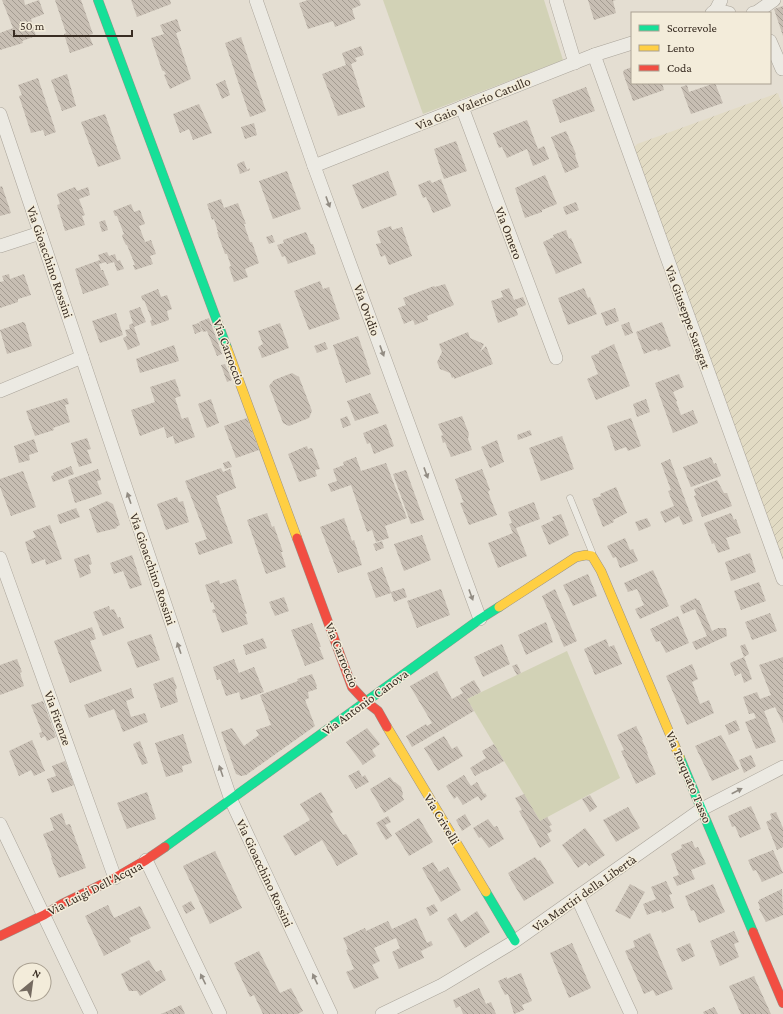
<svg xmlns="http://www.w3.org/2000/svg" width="783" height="1014" font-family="'Crimson Pro',serif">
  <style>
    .farmland { fill: url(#farmland-furrows) }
    .grass { fill: #d2d2b6 }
    .building { fill: url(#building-back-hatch) }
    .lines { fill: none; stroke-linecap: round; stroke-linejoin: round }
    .lane-casing { stroke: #aaa49a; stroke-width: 7 }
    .street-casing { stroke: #aaa49a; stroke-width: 14 }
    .fast-casing { stroke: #9a938a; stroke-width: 10 }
    .slow-casing { stroke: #9a938a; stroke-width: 10 }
    .jam-casing { stroke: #9a938a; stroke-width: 10 }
    .lane { stroke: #eceae3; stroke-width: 6 }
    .street { stroke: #eceae3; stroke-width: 13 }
    .fast { stroke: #16e098; stroke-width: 9 }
    .slow { stroke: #ffcf43; stroke-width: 9 }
    .jam { stroke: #f24e42; stroke-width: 9 }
    .oneway { fill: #928c83 }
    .labels { text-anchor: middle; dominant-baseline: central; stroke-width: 3; stroke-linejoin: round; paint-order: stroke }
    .street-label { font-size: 13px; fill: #392d23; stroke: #f3ecda }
  </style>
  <defs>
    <pattern id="farmland-furrows" width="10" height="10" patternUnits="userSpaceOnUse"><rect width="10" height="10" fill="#e2dbc4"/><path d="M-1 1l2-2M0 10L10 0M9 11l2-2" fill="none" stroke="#c3bca8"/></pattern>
    <pattern id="building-back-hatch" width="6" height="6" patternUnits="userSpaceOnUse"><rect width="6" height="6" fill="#c7beb3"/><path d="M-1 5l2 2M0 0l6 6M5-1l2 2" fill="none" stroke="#a39b91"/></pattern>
  </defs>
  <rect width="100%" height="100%" fill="#e4ded2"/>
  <polygon class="farmland" points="778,93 783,108 783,562 632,150 637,144"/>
  <g class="grass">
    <polygon points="383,0 544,0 563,60 423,114"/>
    <polygon points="567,651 620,778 540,821 467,699"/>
  </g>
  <g class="building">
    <polygon points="2,0 24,0 25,5 39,0 44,14 31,19 36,36 22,41 23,43 0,50 0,33 13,28"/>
    <polygon points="55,0 81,0 93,34 89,35 93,45 70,53 64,34 66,33"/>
    <polygon points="131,0 170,0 171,4 137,17"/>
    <polygon points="308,0 359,0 361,5 352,9 355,19 335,27 333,21 308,29 299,3"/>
    <polygon points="588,0 616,0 613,1 616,13 594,20"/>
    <polygon points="783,6 783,36 774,9"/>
    <polygon points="177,19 181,31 176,33 191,79 170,89 164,75 166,74 164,71 163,71 162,70 151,38 164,34 160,25"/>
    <polygon points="241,37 266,111 250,117 225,43"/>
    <polygon points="361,46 364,55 355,58 357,61 351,64 365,107 338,116 322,74 346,65 342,53"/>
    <polygon points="632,67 632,83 662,83 664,90 633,101 623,73 624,70"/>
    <polygon points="67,74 76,106 62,111 51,80"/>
    <polygon points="38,78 56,132 45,136 43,130 31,133 19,96 22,95 18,85"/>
    <polygon points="225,80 230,95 222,99 216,84"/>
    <polygon points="715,83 723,103 691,114 681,87 687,85 689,92"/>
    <polygon points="586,87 595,111 560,123 552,100"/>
    <polygon points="199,104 212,133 193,140 189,129 180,133 173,114"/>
    <polygon points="105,114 121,159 98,167 81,122"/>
    <polygon points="527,120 538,149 544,146 549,159 533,166 527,149 507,158 502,147 499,148 493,133"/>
    <polygon points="254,123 257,135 245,139 241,127"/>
    <polygon points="566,131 576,154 575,155 579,167 565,173 551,137"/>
    <polygon points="456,141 467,171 444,179 434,149"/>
    <polygon points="244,161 247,170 250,168 250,170 240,174 237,164"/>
    <polygon points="287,171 301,209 273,219 259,181"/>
    <polygon points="388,171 397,195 362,209 352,185"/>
    <polygon points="545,175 557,204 542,210 542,212 525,218 515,188"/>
    <polygon points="441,179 451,206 433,213 426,197 423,198 418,185 430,180 432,183"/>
    <polygon points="2,186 11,213 0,216 0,187"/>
    <polygon points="75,187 77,191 88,187 90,195 79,199 85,215 82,216 85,225 65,231 57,205 60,204 57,194"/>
    <polygon points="221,199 224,208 238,203 246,224 244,224 250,242 252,242 259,263 245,269 248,277 234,282 229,267 231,266 227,254 225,254 217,232 218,232 214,219 212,220 207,204"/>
    <polygon points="576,202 579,210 566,215 563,207"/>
    <polygon points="131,204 134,212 140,210 145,224 139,226 145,242 151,240 156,254 150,256 153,264 135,270 133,265 135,265 127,245 126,245 123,239 122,235 124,234 117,216 115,216 113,211"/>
    <polygon points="105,220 108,230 102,232 99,222"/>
    <polygon points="391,226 392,230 402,227 412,256 389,265 385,255 381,257 376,244 381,243 377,231"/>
    <polygon points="566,230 569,239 571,238 582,263 556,274 543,242 554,237 553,235"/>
    <polygon points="306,232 311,244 313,244 316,254 288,264 285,256 282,257 277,245 284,243 283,240"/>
    <polygon points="272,235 275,242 269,244 266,237"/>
    <polygon points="107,252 109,256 115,254 117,261 120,260 124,269 117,271 114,262 107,264 106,262 99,264 101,270 103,270 109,285 83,294 75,269 100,260 98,255"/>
    <polygon points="9,274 10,279 24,274 31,295 18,299 18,302 0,308 0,282 4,281 2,276"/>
    <polygon points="320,281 323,289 329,287 340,319 309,330 294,291"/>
    <polygon points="445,284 454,305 427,316 428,320 415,325 413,320 404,324 398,308 406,305 403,298 434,286 435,287"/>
    <polygon points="509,288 514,300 523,297 526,305 516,309 518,315 498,323 491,301 503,297 501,291"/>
    <polygon points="584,288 588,298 590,297 597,314 568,325 558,298"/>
    <polygon points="158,289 161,297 167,295 172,309 167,311 169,320 152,326 150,321 152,320 144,300 143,301 141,296"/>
    <polygon points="140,307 146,322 134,327 140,345 128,350 123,338 127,336 125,330 130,329 129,325 133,323 129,311"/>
    <polygon points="615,308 619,321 606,326 601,313"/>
    <polygon points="116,313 123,335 100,343 92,321"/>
    <polygon points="209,318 222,354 217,356 207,331 203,332 199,322"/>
    <polygon points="23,322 25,323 32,346 7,354 0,330"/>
    <polygon points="629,322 633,333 625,336 621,325"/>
    <polygon points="662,322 671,346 658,351 657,349 644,354 636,332"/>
    <polygon points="199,323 202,331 195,334 192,325"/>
    <polygon points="280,323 289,348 262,358 258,347 263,344 258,331"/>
    <polygon points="468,332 470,338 484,344 480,352 486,346 493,364 454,379 454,377 452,378 450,373 440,369 437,362 442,352 439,344"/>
    <polygon points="358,336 371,374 346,383 333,345"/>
    <polygon points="325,342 328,349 317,353 314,346"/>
    <polygon points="614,344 630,386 596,400 587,379 598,374 591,356 599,353 599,351"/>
    <polygon points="174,345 179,361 140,373 136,359"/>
    <polygon points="225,364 232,380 227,382 221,365"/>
    <polygon points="292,373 299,377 312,411 309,418 289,426 283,423 269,386 274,380"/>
    <polygon points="679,374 684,387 673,392 677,401 676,402 677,404 681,415 693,410 698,423 673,433 655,383"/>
    <polygon points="175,379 181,396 175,398 181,417 182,419 188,417 195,437 175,444 173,436 167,438 164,427 140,436 131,410 155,402 150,387"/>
    <polygon points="370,393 379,413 355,421 347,401"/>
    <polygon points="67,398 69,404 65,405 70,422 53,428 54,430 35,436 26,411"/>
    <polygon points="211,399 219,423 207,428 198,404"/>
    <polygon points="646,399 650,412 637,417 633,404"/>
    <polygon points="347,416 351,425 343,428 340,419"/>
    <polygon points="462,416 469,434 468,439 472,450 451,457 445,442 443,443 441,436 443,435 438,424"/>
    <polygon points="247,418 259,450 236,458 224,426"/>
    <polygon points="631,418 641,446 628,451 626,447 615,451 607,426"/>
    <polygon points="386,424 394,446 374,454 370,443 367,444 363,433"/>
    <polygon points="530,430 532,435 518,440 517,435"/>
    <polygon points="562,436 574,469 541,481 529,448"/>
    <polygon points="87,438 91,449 87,450 92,463 79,467 71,443"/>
    <polygon points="34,439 38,452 29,455 30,460 19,463 14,446"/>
    <polygon points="497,440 504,462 490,468 481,447"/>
    <polygon points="307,446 308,449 312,448 320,469 315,470 317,476 299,482 288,454"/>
    <polygon points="356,457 361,471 386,463 407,518 385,526 389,538 376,542 372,530 367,532 351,485 331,492 328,484 337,481 333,469 344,465 343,462"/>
    <polygon points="711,457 714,464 716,463 721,476 691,487 683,467"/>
    <polygon points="670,459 693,521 683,525 679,516 665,523 660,512 674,506 668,491 671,490 661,463"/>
    <polygon points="229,461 232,467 225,469 223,463"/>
    <polygon points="71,466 74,474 53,482 51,476 54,475 53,473"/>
    <polygon points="221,468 223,472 230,469 236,488 216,496 233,543 199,555 195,543 207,539 185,481"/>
    <polygon points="98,469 101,480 97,481 102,494 75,503 68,480"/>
    <polygon points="482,469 490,490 488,492 497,515 469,525 460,503 464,502 463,501 455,479"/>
    <polygon points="406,470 424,520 411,524 393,474"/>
    <polygon points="23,471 36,507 11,516 0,487 0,479"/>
    <polygon points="717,480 724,493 727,493 732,506 702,517 694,496 696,495 694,489"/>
    <polygon points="616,487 627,513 613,520 614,522 603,527 592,499 601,496 600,494"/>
    <polygon points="177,497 179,502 183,501 189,522 166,530 157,504"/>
    <polygon points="107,501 113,504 120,525 116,527 117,528 97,533 89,509"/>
    <polygon points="534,502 540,519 516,528 527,556 498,568 488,543 513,533 509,524 512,523 508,512"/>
    <polygon points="76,508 80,517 60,524 57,515"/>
    <polygon points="267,513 272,527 274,526 283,552 281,552 286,567 266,574 247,520"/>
    <polygon points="731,513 734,520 736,519 741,533 726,538 730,549 718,553 714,543 712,544 704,523"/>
    <polygon points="561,514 569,535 549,545 541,526 554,520 552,517"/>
    <polygon points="344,518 352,541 354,540 362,565 338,573 320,527"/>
    <polygon points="647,518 651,526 639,531 635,522"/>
    <polygon points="50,525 62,559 46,565 45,559 32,564 25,542 36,537 33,531"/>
    <polygon points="422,535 431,560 404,571 394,544"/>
    <polygon points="625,538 630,550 633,549 638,561 620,568 616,557 613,558 607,546"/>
    <polygon points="382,541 384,548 376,551 373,544"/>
    <polygon points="750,553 756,572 731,581 725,562"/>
    <polygon points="89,554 92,564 89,565 91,573 80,578 74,559"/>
    <polygon points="132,555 142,585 130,589 123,571 114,574 110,563"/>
    <polygon points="382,567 391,592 404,588 407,597 394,602 391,593 376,598 367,573"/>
    <polygon points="653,570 669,606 640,619 635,609 644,605 637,589 628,592 624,583"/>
    <polygon points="588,574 597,596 573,606 563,585"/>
    <polygon points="236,579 247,614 245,614 248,624 222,633 215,613 213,613 212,610 215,609 213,602 211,603 205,585 219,580 220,584"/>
    <polygon points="759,582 766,601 741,610 734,591"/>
    <polygon points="441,589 450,615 417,628 407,601"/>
    <polygon points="555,589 577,641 564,647 542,596"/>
    <polygon points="284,597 289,611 275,616 269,602"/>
    <polygon points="696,598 697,600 699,600 712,631 718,628 726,628 727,636 696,650 692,642 707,636 695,609 683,614 680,606"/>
    <polygon points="109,606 110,610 114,609 118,618 120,617 124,628 103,636 93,612"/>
    <polygon points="770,613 777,631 752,640 745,622"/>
    <polygon points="678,616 689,643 666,653 660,641 656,642 650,629"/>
    <polygon points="546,622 553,642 526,655 518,635"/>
    <polygon points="312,623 321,647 319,647 324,659 305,666 291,630"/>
    <polygon points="92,627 96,639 90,641 102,671 70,683 54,641"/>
    <polygon points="151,634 160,660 137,668 127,642"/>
    <polygon points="263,638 267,648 246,655 243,645"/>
    <polygon points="606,639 609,647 614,645 622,664 595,675 584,649"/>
    <polygon points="502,644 510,664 483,677 474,657"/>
    <polygon points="745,644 749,654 744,657 740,646"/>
    <polygon points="744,657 752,679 744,683 741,673 735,676 730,663"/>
    <polygon points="783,657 783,723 775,707 764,711 776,742 756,749 745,722 756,718 754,713 749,714 743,697 757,692 760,699 771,695 759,665"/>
    <polygon points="17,659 22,672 20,673 24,686 0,695 0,665"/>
    <polygon points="234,659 239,673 254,667 264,692 241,700 239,692 226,696 220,679 217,680 213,667"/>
    <polygon points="517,664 521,673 517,675 512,666"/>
    <polygon points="692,664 698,679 692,682 700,704 709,700 714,713 687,725 666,676"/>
    <polygon points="437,671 452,699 463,693 460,688 474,680 481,692 467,699 474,711 412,747 406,736 426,724 427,726 432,723 410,686"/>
    <polygon points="312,674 317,686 316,687 317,689 308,692 309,698 305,700 315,726 246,775 241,776 236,774 221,732 232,728 244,746 259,735 256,730 271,725 260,695 298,681 297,679"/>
    <polygon points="173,677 177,688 175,690 178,702 161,708 153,684"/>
    <polygon points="131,688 134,698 126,701 131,717 145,713 148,722 123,732 114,709 89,718 84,705"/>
    <polygon points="43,701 56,737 47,741 45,736 41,738 39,733 42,732 31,705"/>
    <polygon points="736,720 740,730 729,735 725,725"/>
    <polygon points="636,726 643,740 642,740 648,753 647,754 656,774 636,784 621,751 624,750 617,735"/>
    <polygon points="367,728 380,744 372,750 376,756 363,765 346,742"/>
    <polygon points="183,734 192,763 182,766 183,772 166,777 155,743"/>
    <polygon points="721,735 739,769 712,781 695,746"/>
    <polygon points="444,736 452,749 457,746 463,756 438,771 424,748"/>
    <polygon points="32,740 45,771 34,776 31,770 19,776 9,751"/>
    <polygon points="140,741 148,763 142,765 133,744"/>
    <polygon points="494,744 504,761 486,771 486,770 475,776 470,768 486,758 482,751"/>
    <polygon points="751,755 756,766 744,773 739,760"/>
    <polygon points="65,761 74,785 52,793 47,779 56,776 52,766"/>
    <polygon points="359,770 362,777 365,775 369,782 356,789 348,776"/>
    <polygon points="464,775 471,786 477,782 484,794 485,793 487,796 481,801 478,796 463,805 457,796 454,799 446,786"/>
    <polygon points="390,777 394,782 395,782 401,787 403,794 402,796 404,800 384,813 370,789"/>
    <polygon points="147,792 156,819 127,829 117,803"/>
    <polygon points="321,792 333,812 330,814 343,835 346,834 358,854 337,866 322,840 295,856 283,836 310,820 300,804"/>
    <polygon points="524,794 540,821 547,817 552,825 549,826 552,831 547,834 551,841 540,848 519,811 522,810 515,798"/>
    <polygon points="590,795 597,807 590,812 582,799"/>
    <polygon points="751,806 761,829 740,838 735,826 732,827 728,816"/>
    <polygon points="628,807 640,828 616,842 603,820"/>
    <polygon points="776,812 783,828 783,847 777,850 766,822 772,819 770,814"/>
    <polygon points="62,813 66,825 70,824 86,868 59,878 51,858 52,857 43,834 54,830 50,818"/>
    <polygon points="465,814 471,825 462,831 456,820"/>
    <polygon points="388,816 391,822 385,825 392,836 386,840 376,823"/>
    <polygon points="419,818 433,842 409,856 395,833"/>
    <polygon points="488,819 494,827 497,826 504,839 489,848 481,837 479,838 473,828"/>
    <polygon points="585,828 605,855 589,866 586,862 578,868 562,845"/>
    <polygon points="692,841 695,848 698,847 706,864 691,870 695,879 677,886 673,877 679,875 671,854 682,848 681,845"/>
    <polygon points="773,850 783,873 762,882 756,870 753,871 748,860"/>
    <polygon points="215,851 242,908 210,924 183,866"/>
    <polygon points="535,857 538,861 540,860 554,883 524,901 510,878 511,878 508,873"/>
    <polygon points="433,862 439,872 448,867 461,890 441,902 422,868"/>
    <polygon points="666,881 672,894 669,895 674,908 662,913 661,910 647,915 643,904 656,899 651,887"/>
    <polygon points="630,884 645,892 630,919 615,911"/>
    <polygon points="713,884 725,912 699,923 694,910 691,911 685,896"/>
    <polygon points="782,889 783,915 766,922 759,909 760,908 758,902 759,901 759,900"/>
    <polygon points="191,901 195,909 186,914 182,906"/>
    <polygon points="434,904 438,911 430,916 426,908"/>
    <polygon points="108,905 114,918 140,906 151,928 129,938 131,942 104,956 85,916"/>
    <polygon points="477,911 490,932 465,948 447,919 456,913 461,922"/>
    <polygon points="416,918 427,943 431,941 433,945 421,951 424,958 399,969 392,952 400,948 396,938 374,948 380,961 372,965 379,978 354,989 346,972 354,969 346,950 348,949 343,938 365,928 366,931 388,921 392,929"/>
    <polygon points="734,931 739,942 734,944 739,957 720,966 710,941"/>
    <polygon points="650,933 673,989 656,996 653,990 644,994 625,951 635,947 633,941"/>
    <polygon points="572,943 591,988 569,998 550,953"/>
    <polygon points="690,943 695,956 682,962 676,949"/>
    <polygon points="259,951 280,993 291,988 303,1011 298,1014 263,1014 254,995 250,997 234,963"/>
    <polygon points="149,960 156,972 161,970 166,980 140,996 137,991 129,991 121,974"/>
    <polygon points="521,973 532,1001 522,1005 524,1010 514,1014 508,994 505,995 498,981 507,977 507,979"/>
    <polygon points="754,976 756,981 771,1014 741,1014 737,1005 729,986"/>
    <polygon points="479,988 486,1004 491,1002 496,1014 463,1014 460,1006 456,1008 453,1000"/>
    <polygon points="181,1005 185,1014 161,1014 170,1010"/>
    <polygon points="714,1007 718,1014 704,1014 703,1012"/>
  </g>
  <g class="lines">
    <defs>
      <polyline id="lane" points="570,498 592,552"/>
      <g id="street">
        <polyline points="256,0 314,166 480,619"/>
        <polyline points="556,0 575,63"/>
        <polyline points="716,10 729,13"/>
        <polyline points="712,13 716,10 721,0"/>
        <polyline points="753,13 757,12 774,0"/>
        <polyline points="770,41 782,69"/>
        <polyline points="594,55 783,579"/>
        <polyline points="462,107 556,358"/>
        <polyline points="0,114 231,800 331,1014"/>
        <polyline points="314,166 594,55 632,43"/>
        <polyline points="0,246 40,233"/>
        <polyline points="0,391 82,357"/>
        <polyline points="0,558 115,878"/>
        <polyline points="0,824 91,1014"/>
        <polyline points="146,860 220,1014"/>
        <polyline points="577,897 631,1014"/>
        <polyline points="382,1014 442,985 515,941 702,809 783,767"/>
      </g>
      <g id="fast">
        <polyline points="98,0 227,348"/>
        <polyline points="680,758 753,932"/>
        <polyline points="165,847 480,619 499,607"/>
        <polyline points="486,892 515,941"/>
      </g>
      <g id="slow">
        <polyline points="227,348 297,538"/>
        <polyline points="499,607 576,557 586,555 592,556 601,571 680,758"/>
        <polyline points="387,727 486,892"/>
      </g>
      <g id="jam">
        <polyline points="297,538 352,687 365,701 378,711 387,727"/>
        <polyline points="753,932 783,1003"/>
        <polyline points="0,936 44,915 62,904 115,878 146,860 165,847"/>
      </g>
    </defs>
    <use href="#lane" class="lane-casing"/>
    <use href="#street" class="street-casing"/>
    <use href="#fast" class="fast-casing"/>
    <use href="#slow" class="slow-casing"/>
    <use href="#jam" class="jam-casing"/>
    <use href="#lane" class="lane"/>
    <use href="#street" class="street"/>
    <use href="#fast" class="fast"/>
    <use href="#slow" class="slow"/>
    <use href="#jam" class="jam"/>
  </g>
  <defs><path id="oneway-solid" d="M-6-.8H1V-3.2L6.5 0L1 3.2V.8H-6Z"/></defs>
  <g class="oneway">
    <use href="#oneway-solid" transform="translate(328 202) rotate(70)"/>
    <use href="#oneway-solid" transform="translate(382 351) rotate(70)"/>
    <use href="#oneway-solid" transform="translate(426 473) rotate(70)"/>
    <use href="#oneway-solid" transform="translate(129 498) rotate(-109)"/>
    <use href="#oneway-solid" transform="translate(471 595) rotate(70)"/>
    <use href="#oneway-solid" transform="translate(179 648) rotate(-109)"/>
    <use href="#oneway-solid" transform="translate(221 771) rotate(-109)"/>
    <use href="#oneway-solid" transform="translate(737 791) rotate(-27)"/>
    <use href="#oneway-solid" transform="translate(203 979) rotate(-116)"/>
    <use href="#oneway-solid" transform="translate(315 979) rotate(-115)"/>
  </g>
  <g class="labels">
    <g class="street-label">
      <text transform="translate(473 103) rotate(-22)">Via Gaio Valerio Catullo</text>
      <text transform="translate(509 233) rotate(69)">Via Omero</text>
      <text transform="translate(50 262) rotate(71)">Via Gioacchino Rossini</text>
      <text transform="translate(367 310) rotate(70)">Via Ovidio</text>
      <text transform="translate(688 317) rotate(70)">Via Giuseppe Saragat</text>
      <text transform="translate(229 352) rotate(70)">Via Carroccio</text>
      <text transform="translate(153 569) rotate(71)">Via Gioacchino Rossini</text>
      <text transform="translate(342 655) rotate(68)">Via Carroccio</text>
      <text transform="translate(365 702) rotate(-36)">Via Antonio Canova</text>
      <text transform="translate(58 718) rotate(70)">Via Firenze</text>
      <text transform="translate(689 777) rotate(67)">Via Torquato Tasso</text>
      <text transform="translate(442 819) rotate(59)">Via Crivelli</text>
      <text transform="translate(265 873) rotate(65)">Via Gioacchino Rossini</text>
      <text transform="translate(95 888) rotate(-27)">Via Luigi Dell'Acqua</text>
      <text transform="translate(584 893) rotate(-35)">Via Martiri della Libertà</text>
    </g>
  </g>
  <rect x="631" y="12" width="140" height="72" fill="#f3ecda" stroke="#a9a091"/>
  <rect x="639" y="25" width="20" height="6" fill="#16e098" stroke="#a9a091"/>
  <text x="667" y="32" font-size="12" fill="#392d23">Scorrevole</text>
  <rect x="639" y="45" width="20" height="6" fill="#ffcf43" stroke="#a9a091"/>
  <text x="667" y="52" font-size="12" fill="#392d23">Lento</text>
  <rect x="639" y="65" width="20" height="6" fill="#f24e42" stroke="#a9a091"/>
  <text x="667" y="72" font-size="12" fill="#392d23">Coda</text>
  <g transform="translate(32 982) rotate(29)"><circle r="19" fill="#f3ecda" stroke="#a9a091"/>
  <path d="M0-3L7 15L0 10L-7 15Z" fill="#756b60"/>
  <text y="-6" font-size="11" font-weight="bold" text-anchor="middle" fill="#392d23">N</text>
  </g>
  <path d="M14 30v6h118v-6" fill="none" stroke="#392d23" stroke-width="2"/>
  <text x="20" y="30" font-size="12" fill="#392d23" stroke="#f3ecda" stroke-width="3" paint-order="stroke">50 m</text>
</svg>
